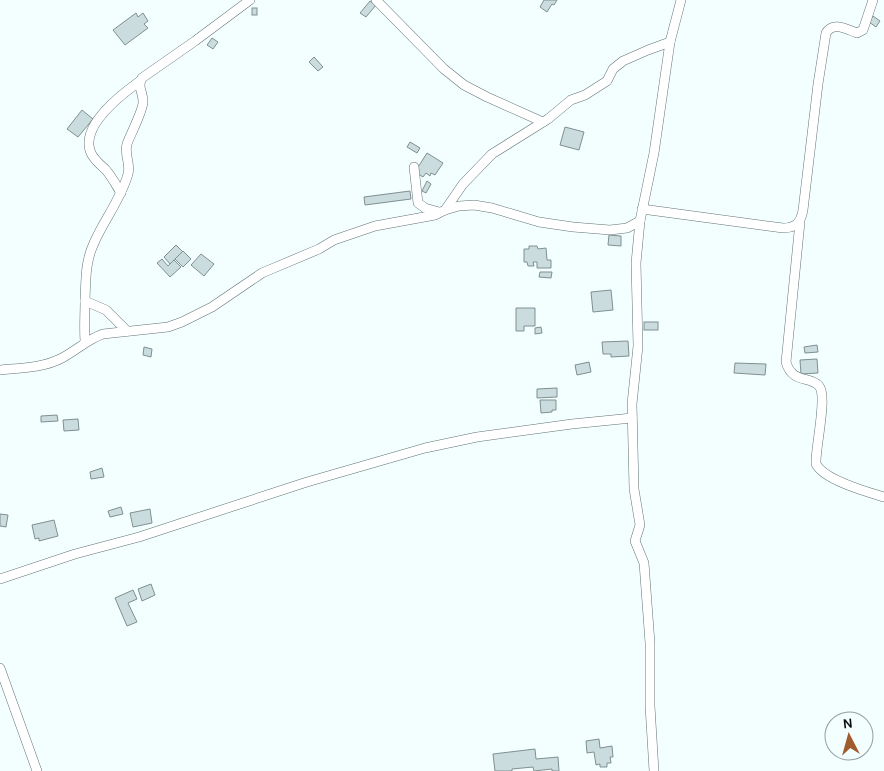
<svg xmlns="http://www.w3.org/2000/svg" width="884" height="771" font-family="Karla,sans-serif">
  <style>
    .building { fill: #cadcdd; stroke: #7f9091 }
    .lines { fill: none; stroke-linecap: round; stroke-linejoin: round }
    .minor-casing { stroke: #627274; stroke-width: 10 }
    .minor { stroke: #fff; stroke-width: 9 }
  </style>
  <rect width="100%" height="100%" fill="#f3feff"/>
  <g class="building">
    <polygon points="544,0 557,0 554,5 552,4 547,12 540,7"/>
    <polygon points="370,1 376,5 366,17 360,13"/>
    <rect x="252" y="8" width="5" height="7"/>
    <polygon points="136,13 138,17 143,13 148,21 144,24 148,28 125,45 113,30"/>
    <polygon points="873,16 880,21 876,27 869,22"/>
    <polygon points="212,38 218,42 213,49 207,45"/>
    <polygon points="314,57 323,67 318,71 309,62"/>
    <polygon points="82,110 93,119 78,137 67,129"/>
    <polygon points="565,127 584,132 579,150 560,145"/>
    <polygon points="410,142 420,148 417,153 407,147"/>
    <polygon points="427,153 443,163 435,175 431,173 430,176 426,173 423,177 415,172"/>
    <polygon points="427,181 431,184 426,193 422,191"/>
    <polygon points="410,191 411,199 365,205 364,197"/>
    <polygon points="609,235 621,236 621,246 608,245"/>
    <polygon points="176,245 183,252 170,264 164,257"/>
    <polygon points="529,246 537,246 538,249 546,248 547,260 551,260 551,268 537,268 537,262 533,262 534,266 528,266 527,262 524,262 524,249 529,249"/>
    <polygon points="183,251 191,259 183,267 175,259"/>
    <polygon points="201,254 214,264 204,276 191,265"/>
    <polygon points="162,259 168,266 174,260 181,267 170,277 157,263"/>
    <polygon points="540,272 552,272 551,278 539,277"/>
    <polygon points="611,290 613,310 593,312 591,292"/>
    <polygon points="516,308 535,308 535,326 524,326 524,331 516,331"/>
    <rect x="644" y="322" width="14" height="8"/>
    <polygon points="541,327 542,333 535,334 535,328"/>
    <polygon points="628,341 629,356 611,357 611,354 603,354 602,342"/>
    <polygon points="817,345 818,352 805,353 804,347"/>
    <polygon points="144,347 152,349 151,357 143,355"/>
    <polygon points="817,359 818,373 801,374 800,360"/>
    <polygon points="589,362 591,372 577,375 575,365"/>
    <polygon points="735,363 766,364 765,375 734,373"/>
    <polygon points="557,388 557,397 537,398 537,389"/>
    <polygon points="540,400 556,400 556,410 552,410 552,412 541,413"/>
    <polygon points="57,415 58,421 41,422 41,416"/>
    <polygon points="78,419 79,430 64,431 63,420"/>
    <polygon points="102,468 104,477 91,479 90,472"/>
    <polygon points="121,507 123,514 110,517 108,511"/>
    <polygon points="150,509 152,523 133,527 130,513"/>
    <polygon points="0,514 8,515 6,527 0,526"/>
    <polygon points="54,520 58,536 39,541 39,538 35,539 32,525"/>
    <polygon points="151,584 155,595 142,601 138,589"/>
    <polygon points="133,590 137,599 128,603 137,622 127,626 115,598"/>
    <polygon points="599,739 600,748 612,746 613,757 610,757 611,763 607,763 607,767 600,767 600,764 596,765 594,752 587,753 586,741"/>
    <polygon points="535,749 536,759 558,757 559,771 552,771 552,769 534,771 533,767 512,769 512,771 495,771 493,754"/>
  </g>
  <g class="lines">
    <defs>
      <g id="minor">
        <polyline points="376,0 444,69 464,85 487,97 543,122"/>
        <polyline points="414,167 418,203 425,208 439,212"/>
        <path d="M121 193C116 185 112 177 106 170 101 165 94 160 91 153 79 126 122 94 140 81"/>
        <path d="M642 209 783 228C796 228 801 222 803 210L818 84 826 33C833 21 846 29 857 33L863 30 873 0"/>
        <polyline points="445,210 463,184 492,154 548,119 571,100 585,95 607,81 613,69 623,61 648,50 670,42"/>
        <path d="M800 222 786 362C792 384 811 376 819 386 828 396 815 448 816 464 824 480 867 492 884 497"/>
        <polyline points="85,301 106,310 127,331"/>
        <path d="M85 342C84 327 85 314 85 300 86 280 85 262 94 243 104 220 121 199 128 174 131 164 124 155 127 144 130 135 144 109 143 101 143 92 137 87 142 78L195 41 250 0"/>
        <path d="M0 370C21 368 43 368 62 358 77 350 88 339 103 334L168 327 182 322 212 307 262 273 319 249 334 240 375 226 435 215 445 210 459 206 474 205 492 208 539 222 573 227 610 230 627 228 640 221"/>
        <polyline points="0,579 75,554 139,537 307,482 425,448 477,437 572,424 632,418"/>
        <polyline points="0,668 37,771"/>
        <polyline points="654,771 650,706 650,643 644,563 635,541 640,525 634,489 632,404 638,346 636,263 640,221 654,153 670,42 681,0"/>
      </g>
    </defs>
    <use href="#minor" class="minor-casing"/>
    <use href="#minor" class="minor"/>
  </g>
  <g transform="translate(849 736) rotate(354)"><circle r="24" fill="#f3feff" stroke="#959e9f"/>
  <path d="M0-4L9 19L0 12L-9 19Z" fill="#a05c2d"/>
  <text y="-8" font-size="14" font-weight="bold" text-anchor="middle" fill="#090f0f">N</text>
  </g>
</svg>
